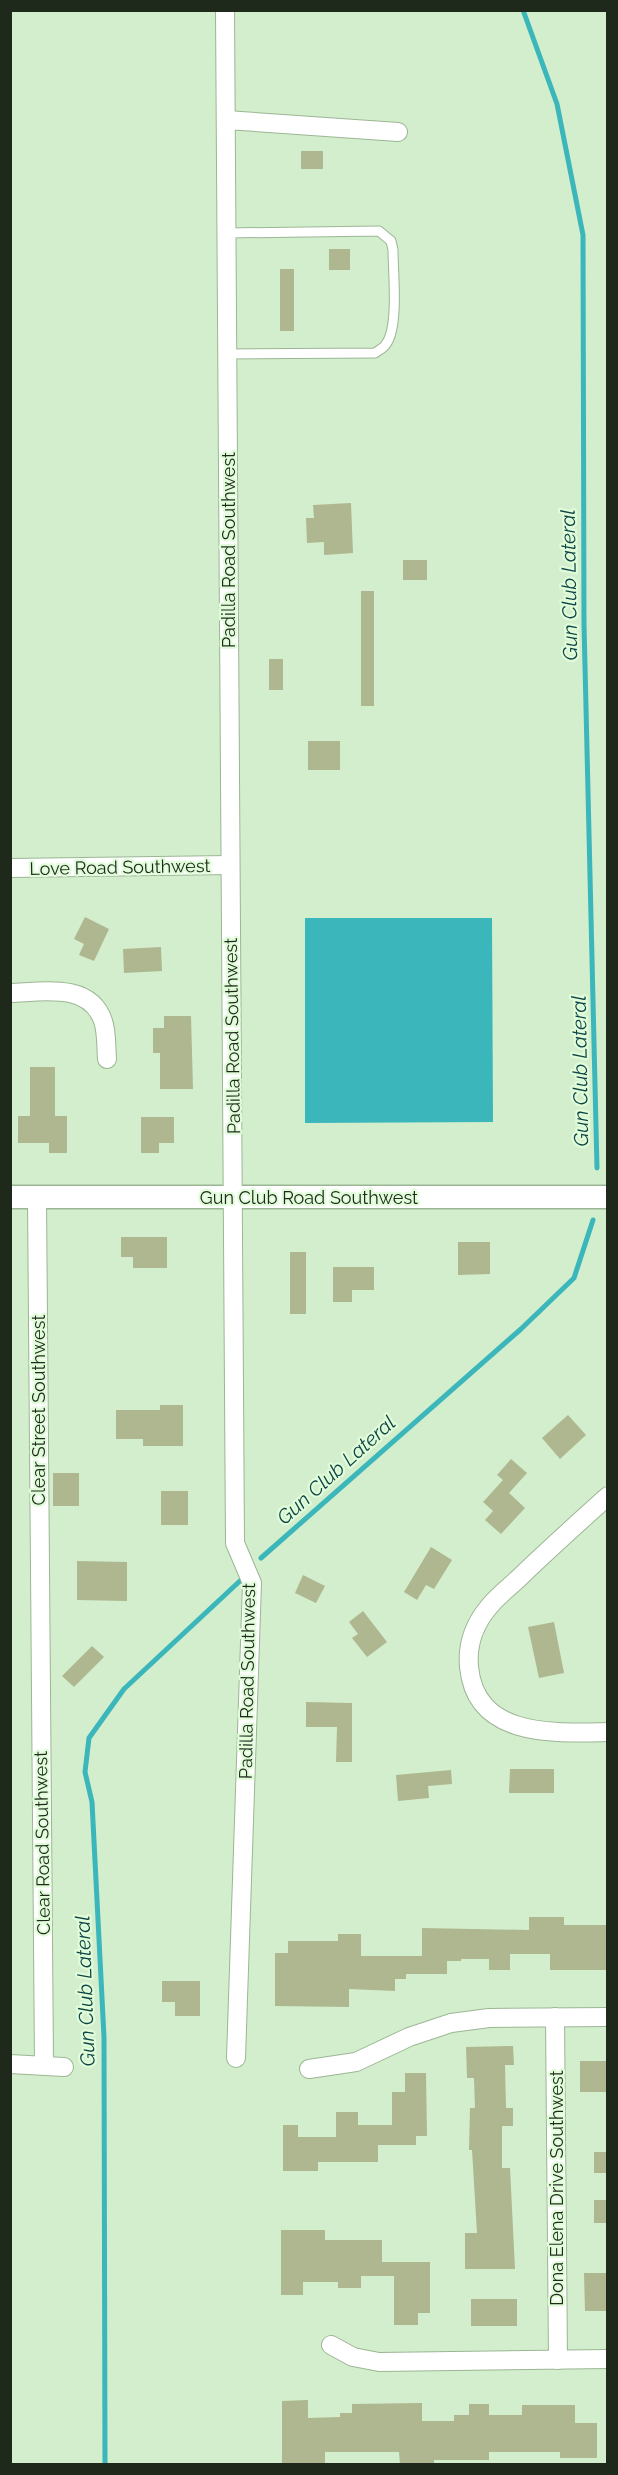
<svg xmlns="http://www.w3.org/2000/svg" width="618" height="2475" font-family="Raleway,sans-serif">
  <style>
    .water { fill: #3bb6bb }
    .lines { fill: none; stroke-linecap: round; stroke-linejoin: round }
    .stream { stroke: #3bb6bb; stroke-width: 5 }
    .building { fill: #aeb790 }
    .service-casing { stroke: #9cb695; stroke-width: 11 }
    .minor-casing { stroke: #9cb695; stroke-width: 20 }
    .tertiary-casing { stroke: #9cb695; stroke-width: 25 }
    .service { stroke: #fff; stroke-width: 9 }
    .minor { stroke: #fff; stroke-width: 18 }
    .tertiary { stroke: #fff; stroke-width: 22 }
    .labels { text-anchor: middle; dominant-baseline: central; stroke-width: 4.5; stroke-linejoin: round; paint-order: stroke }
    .street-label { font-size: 18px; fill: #1e281b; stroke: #e0fcd9 }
    .water-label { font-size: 20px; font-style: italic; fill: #0d4446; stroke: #e0fcd9 }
  </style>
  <rect width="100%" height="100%" fill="#d3eecc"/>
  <polygon class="water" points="305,918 492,918 493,1122 305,1123"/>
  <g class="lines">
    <g class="stream">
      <polyline points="523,10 557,104 583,235 584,624 597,1168"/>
      <polyline points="261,1558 521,1329 574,1278 593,1220"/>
      <polyline points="105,2464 104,2037 92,1802 85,1772 89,1738 124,1689 242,1579"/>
    </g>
  </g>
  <g class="building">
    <rect x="301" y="151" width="22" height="18"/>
    <rect x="329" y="249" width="21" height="21"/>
    <rect x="280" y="269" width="14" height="62"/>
    <polygon points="351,503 353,553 324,555 324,542 307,543 306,518 314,518 313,505"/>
    <rect x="403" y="560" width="24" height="20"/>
    <rect x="361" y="591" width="13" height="115"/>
    <rect x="269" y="659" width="14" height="31"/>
    <rect x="308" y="741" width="32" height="29"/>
    <polygon points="85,917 109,929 94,961 79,955 84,944 74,939"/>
    <polygon points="161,947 162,971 124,973 123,949"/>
    <polygon points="164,1016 191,1016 193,1089 160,1089 160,1053 153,1053 153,1028 164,1028"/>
    <polygon points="30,1067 55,1067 55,1116 67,1116 67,1153 49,1153 49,1143 18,1143 18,1116 30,1116"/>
    <polygon points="141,1117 174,1117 174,1143 159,1143 159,1153 141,1153"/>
    <polygon points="121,1237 167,1237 167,1268 133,1268 133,1257 121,1257"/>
    <polygon points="458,1242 490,1242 490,1274 458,1275"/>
    <rect x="290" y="1252" width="16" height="62"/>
    <polygon points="333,1267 374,1267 374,1290 352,1290 352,1302 333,1302"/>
    <polygon points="160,1405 183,1405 183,1446 143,1446 143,1439 116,1439 116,1410 160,1410"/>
    <polygon points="568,1415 586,1435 560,1459 542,1438"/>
    <polygon points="511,1459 527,1473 509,1493 525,1508 501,1534 485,1520 493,1511 483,1502 503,1480 497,1475"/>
    <rect x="53" y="1473" width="26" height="33"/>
    <rect x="161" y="1491" width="27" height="34"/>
    <polygon points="431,1547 452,1560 434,1589 426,1585 417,1600 404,1592"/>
    <polygon points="77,1561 127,1562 127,1601 77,1600"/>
    <polygon points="303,1575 325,1586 316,1603 295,1593"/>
    <polygon points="363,1611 387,1642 367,1657 352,1638 358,1634 349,1622"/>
    <polygon points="554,1622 564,1673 539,1678 528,1627"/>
    <polygon points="92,1646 104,1657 74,1687 62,1676"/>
    <polygon points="306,1702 352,1703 352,1762 336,1762 337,1727 306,1727"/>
    <polygon points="510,1769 554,1769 554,1793 509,1793"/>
    <polygon points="451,1770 452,1784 428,1786 429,1798 398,1801 396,1775"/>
    <polygon points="529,1917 564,1917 564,1925 608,1925 607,1970 550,1970 550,1954 510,1954 510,1970 489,1970 489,1959 461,1959 461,1961 447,1961 447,1974 406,1974 406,1979 395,1979 395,1991 349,1989 349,2007 275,2006 275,1953 288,1953 288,1941 338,1941 338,1934 361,1934 361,1956 422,1956 422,1928 529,1930"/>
    <polygon points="162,1981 200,1981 200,2016 175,2016 175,2002 162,2002"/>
    <polygon points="513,2046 514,2065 505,2065 506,2108 513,2108 513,2126 502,2126 502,2168 510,2168 515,2269 465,2269 465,2233 477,2233 472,2150 469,2150 470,2108 475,2108 474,2078 467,2078 466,2047"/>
    <rect x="580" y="2061" width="28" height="31"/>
    <polygon points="405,2073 426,2073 427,2136 416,2136 416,2145 378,2145 378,2162 318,2162 318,2171 283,2171 283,2125 298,2125 298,2137 336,2137 336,2112 358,2112 358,2125 392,2125 392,2092 405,2092"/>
    <rect x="594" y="2152" width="14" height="21"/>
    <rect x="594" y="2200" width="14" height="23"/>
    <polygon points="281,2230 325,2230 325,2240 382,2240 382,2262 430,2262 430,2313 418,2313 418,2325 394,2325 394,2276 361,2276 361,2288 338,2288 338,2282 303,2282 303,2295 281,2295"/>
    <polygon points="584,2273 608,2273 608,2311 585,2311"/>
    <rect x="471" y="2299" width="46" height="27"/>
    <polygon points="308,2400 308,2418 340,2417 340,2413 352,2413 352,2404 422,2403 422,2421 454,2421 454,2415 469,2415 469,2404 489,2404 489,2415 522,2415 522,2405 575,2405 575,2423 597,2423 597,2458 560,2458 560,2452 489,2452 489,2460 434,2460 434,2464 400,2464 399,2452 325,2452 325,2464 282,2464 282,2401"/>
  </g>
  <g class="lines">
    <defs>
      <path id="service" d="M227 233 379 231 391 241 393 250C393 272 399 327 386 344 384 348 379 350 375 353L227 354"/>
      <g id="minor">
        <polyline points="225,10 235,1543 252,1583 236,2058"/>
        <polyline points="226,120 398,132"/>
        <polyline points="10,868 230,865"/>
        <path d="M10 993C42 992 90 982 103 1021 107 1032 106 1047 107 1059"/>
        <polyline points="37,1197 44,2065"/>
        <path d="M608 1496C578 1523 549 1549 521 1576 510 1587 497 1596 488 1608 474 1625 467 1645 469 1667 476 1738 553 1733 608 1732"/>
        <polyline points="555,2017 558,2360"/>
        <polyline points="10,2064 64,2067"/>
        <polyline points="309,2069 356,2062 409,2037 451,2023 489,2018 608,2017"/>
        <polyline points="331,2345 353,2357 379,2362 608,2359"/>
      </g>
      <polyline id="tertiary" points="10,1197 608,1197"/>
    </defs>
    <use href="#service" class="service-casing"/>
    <use href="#minor" class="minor-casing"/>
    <use href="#tertiary" class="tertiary-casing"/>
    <use href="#service" class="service"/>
    <use href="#minor" class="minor"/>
    <use href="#tertiary" class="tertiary"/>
  </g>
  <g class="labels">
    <g class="street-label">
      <text transform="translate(228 550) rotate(-90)">Padilla Road Southwest</text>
      <text transform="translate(120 867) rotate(-1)">Love Road Southwest</text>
      <text transform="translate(232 1036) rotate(-91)">Padilla Road Southwest</text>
      <text x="309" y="1197">Gun Club Road Southwest</text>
      <text transform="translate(38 1410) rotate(-90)">Clear Street Southwest</text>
      <text transform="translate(247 1681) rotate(-89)">Padilla Road Southwest</text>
      <text transform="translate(42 1843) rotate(-91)">Clear Road Southwest</text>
      <text transform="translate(556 2188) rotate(-90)">Dona Elena Drive Southwest</text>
    </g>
    <g class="water-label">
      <text transform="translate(569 585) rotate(-91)">Gun Club Lateral</text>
      <text transform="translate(580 1071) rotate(-91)">Gun Club Lateral</text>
      <text transform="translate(336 1470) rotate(-42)">Gun Club Lateral</text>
      <text transform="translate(85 1991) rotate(-92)">Gun Club Lateral</text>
    </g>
  </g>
  <rect width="618" height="2475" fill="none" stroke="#1e281b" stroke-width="24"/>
</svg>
